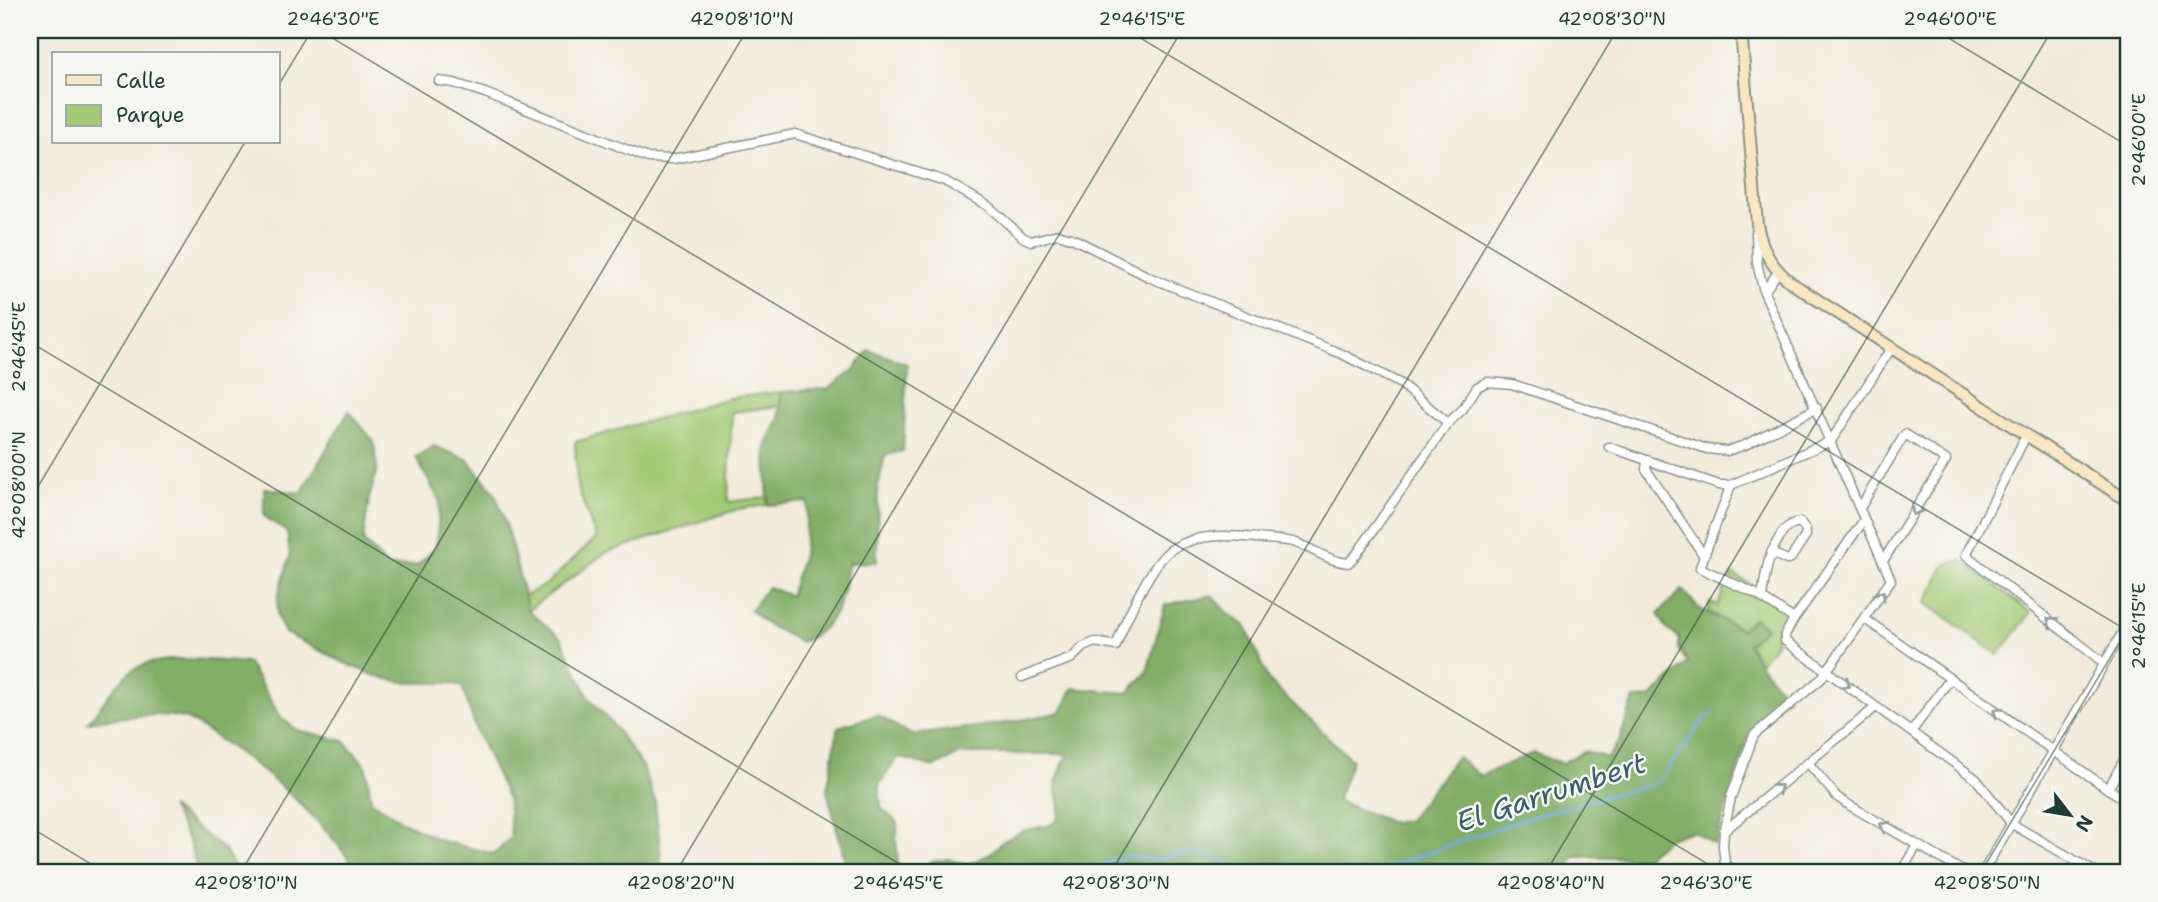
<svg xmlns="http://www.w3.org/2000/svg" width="2158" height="902" font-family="'Shantell Sans',sans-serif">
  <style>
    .green { fill: #a3ca74; stroke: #618454; stroke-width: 2 }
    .forest { fill: #82ae66; stroke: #50764d; stroke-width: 2 }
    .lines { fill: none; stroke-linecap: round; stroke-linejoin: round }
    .stream { stroke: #74ace3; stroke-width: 2.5 }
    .street-casing { stroke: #899487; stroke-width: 11 }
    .secondary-casing { stroke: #899487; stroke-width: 14 }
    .street { stroke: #fff; stroke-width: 8 }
    .secondary { stroke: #fbe6c4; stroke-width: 10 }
    .oneway { stroke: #8f9e9a }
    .ticks { fill: none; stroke: #1f3d34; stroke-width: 2; stroke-opacity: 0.45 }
    .labels { text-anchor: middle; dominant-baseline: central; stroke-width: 5; stroke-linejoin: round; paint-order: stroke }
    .water-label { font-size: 28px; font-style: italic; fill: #395e69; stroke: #f6f6f2 }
    .neatline { fill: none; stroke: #1f3d34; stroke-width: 2.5 }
    .ticks-label { font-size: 18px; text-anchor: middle; fill: #1f3d34 }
  </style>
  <rect width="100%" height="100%" fill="#f6f6f2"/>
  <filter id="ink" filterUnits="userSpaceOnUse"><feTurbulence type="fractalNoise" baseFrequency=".0143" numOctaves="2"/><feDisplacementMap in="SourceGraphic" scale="14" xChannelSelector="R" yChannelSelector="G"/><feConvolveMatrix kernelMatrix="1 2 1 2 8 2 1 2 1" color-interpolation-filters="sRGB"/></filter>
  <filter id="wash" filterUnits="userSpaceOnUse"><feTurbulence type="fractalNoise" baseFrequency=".00686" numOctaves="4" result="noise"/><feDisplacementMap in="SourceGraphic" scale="28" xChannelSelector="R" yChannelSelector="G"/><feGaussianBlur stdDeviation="1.57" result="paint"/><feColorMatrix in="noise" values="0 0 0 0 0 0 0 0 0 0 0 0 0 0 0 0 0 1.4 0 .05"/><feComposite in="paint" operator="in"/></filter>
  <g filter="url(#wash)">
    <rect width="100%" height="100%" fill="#f3ebda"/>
    <g class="green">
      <polygon points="781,392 780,406 732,412 728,502 767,497 768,505 738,509 605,553 528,610 524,596 547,584 596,538 577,485 575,442 729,398"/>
      <polygon points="1962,560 2031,613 1998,655 1926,603 1944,565"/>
      <polygon points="1733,574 1769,595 1793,611 1776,638 1777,642 1759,664 1748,643 1766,627 1754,618 1741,629 1708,612 1710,603 1718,605 1725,585"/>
    </g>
    <g class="forest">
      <path d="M869 350 907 364 903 451 885 455 878 486 877 562 849 563C841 600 839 626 801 642L769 626 750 610 768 587 790 596 803 554 808 502 768 505 766 447 779 418 781 392 828 389 853 371Z"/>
      <path d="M349 411 374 442 377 470 369 499 363 541 388 567 418 565 436 547 440 502 416 457 434 446 467 459 495 493 506 524 528 610 561 638 589 698 614 726 642 766 655 801 661 859 659 872H358C321 817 266 770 211 734 203 729 193 720 183 718 152 711 119 718 88 722 102 706 113 686 130 672 154 652 219 661 248 663L281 718 297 730 344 741 366 766 371 800 403 822 442 841 495 854 511 837 508 799 477 733 462 686 452 683H408L378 677 345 663 285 633 277 616 278 596 290 556 287 532 264 516V488L301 493Z"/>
      <polygon points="1682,590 1700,609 1741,629 1754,618 1766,628 1748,644 1761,666 1787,697 1763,716 1747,740 1715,845 1693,831 1668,838 1644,858 1576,856 1562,872 933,872 931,862 948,859 967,864 989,855 1003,841 1025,830 1048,826 1058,820 1060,808 1056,782 1067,754 961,754 934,767 898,757 879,785 881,808 898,823 896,840 899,872 848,872 827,791 838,727 877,715 912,735 1006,723 1061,712 1073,688 1128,693 1147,672 1165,605 1211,595 1228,614 1246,626 1268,680 1352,760 1337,801 1393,823 1408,820 1457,757 1480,776 1533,753 1562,763 1585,751 1607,758 1619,741 1634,699 1650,698 1688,663 1679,650 1679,638 1667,629 1658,614"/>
      <polygon points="170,807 224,850 238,872 198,872 189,842"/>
    </g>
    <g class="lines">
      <g class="stream">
        <polyline points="1096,872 1109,860 1128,856 1151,860 1183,853 1222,858 1237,872"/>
        <polyline points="1374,872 1520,820 1657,783 1707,716 1715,712"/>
      </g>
    </g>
  </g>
  <g filter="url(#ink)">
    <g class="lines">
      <defs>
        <g id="street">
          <polyline points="439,81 454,83 485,93 648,158 673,159 795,134 945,181 988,206 1024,238 1031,241 1058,234 1074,239 1151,278 1342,354 1401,384 1448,423"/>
          <polyline points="1764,292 1778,272"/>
          <polyline points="2027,434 1966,555 2104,663"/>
          <polyline points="1609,447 1719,485 1731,485 1831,441 1892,347"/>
          <polyline points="1647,462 1646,469 1704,556 1700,568 1756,594 1794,619"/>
          <polyline points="1860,508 1905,434 1946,460 1883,561"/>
          <polyline points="1864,520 1794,619 1785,635 1785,641 1976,779 2012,824 2095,872"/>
          <polyline points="1704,556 1731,485"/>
          <path d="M1762 598C1764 582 1766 568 1771 553 1779 539 1783 524 1800 522L1806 530V535L1791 558 1787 560 1776 555 1770 557"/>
          <polyline points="1865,619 2108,789 2128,801"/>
          <path d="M1022 677 1072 658 1083 647 1095 642 1116 646C1124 623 1152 561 1172 549 1201 531 1235 536 1266 539 1275 540 1285 540 1293 542 1313 548 1327 561 1348 563L1356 555 1448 423 1462 410 1477 387 1487 382 1512 384 1707 449 1727 451 1745 445 1817 408"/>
          <polyline points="1912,731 1950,679"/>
          <polyline points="1809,764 1837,797 1849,805 1964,872"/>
          <polyline points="2108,789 2128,753"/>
          <polyline points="1724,831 1876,707"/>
          <polyline points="1725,865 1738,872"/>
          <polyline points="1726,872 1723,846 1724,831 1731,797 1754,735 1821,679 1891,580 1764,292 1757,263 1756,231"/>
          <polyline points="1901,872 1917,845"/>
          <polyline points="1983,872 2128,623"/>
        </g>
        <path id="secondary" d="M1741 30 1757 224C1762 252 1773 270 1796 286L2128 501"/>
      </defs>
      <use href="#street" class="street-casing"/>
      <use href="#secondary" class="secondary-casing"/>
      <use href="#street" class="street"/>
      <use href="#secondary" class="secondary"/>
    </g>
    <defs><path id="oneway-chevron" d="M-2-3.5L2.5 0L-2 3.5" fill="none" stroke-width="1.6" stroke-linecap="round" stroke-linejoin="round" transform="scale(1.75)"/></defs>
    <g class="oneway">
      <use href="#oneway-chevron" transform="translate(1915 511) rotate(122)"/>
      <use href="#oneway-chevron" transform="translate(1881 595) rotate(-56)"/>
      <use href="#oneway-chevron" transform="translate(2051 621) rotate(-142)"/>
      <use href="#oneway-chevron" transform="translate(1846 684) rotate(36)"/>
      <use href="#oneway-chevron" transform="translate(1997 712) rotate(-145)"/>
      <use href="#oneway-chevron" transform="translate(1778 788) rotate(-38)"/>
      <use href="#oneway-chevron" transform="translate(1884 826) rotate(-150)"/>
    </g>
  </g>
  <path class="ticks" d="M319 30 1721 872M1127 30 2128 631M1935 30 2128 146M278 86 312 30M30 342 913 872M30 500 245 142M30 827 104 872M241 872 747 30M676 872 1182 30M1111 872 1617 30M1546 872 2052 30M1981 872 2128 628"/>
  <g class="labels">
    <g class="water-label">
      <text transform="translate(1551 792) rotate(-18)">El Garrumbert</text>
    </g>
  </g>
  <rect width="2158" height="902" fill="none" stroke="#f6f6f2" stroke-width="77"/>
  <rect x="52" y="52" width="228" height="91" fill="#f6f6f2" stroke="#a0aca6" stroke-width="2"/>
  <rect x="66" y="75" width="35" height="10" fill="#fbe6c4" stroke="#a0aca6" stroke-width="2"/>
  <text x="116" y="88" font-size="21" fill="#1f3d34">Calle</text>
  <rect x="66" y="105" width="35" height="21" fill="#a3ca74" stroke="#a0aca6" stroke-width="2"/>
  <text x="116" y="122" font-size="21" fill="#1f3d34">Parque</text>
  <g transform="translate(2070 815) rotate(121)" stroke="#f6f6f2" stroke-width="5" paint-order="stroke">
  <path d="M0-5L12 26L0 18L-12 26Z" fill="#1f3d34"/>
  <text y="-10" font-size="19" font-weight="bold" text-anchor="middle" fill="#1f3d34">N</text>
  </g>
  <rect x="38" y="38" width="2082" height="826" class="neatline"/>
  <g class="ticks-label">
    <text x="333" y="25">2°46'30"E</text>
    <text x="742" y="25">42°08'10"N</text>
    <text x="1142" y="25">2°46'15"E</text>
    <text x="1612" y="25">42°08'30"N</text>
    <text x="1950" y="25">2°46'00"E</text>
    <text transform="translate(2139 140) rotate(-90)" y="6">2°46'00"E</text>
    <text transform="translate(19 347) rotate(-90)" y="6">2°46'45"E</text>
    <text transform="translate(19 485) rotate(-90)" y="6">42°08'00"N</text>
    <text transform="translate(2139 626) rotate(-90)" y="6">2°46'15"E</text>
    <text x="246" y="889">42°08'10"N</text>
    <text x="681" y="889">42°08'20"N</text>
    <text x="898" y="889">2°46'45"E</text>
    <text x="1116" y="889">42°08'30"N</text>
    <text x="1551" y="889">42°08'40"N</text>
    <text x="1706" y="889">2°46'30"E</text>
    <text x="1987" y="889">42°08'50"N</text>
  </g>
</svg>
